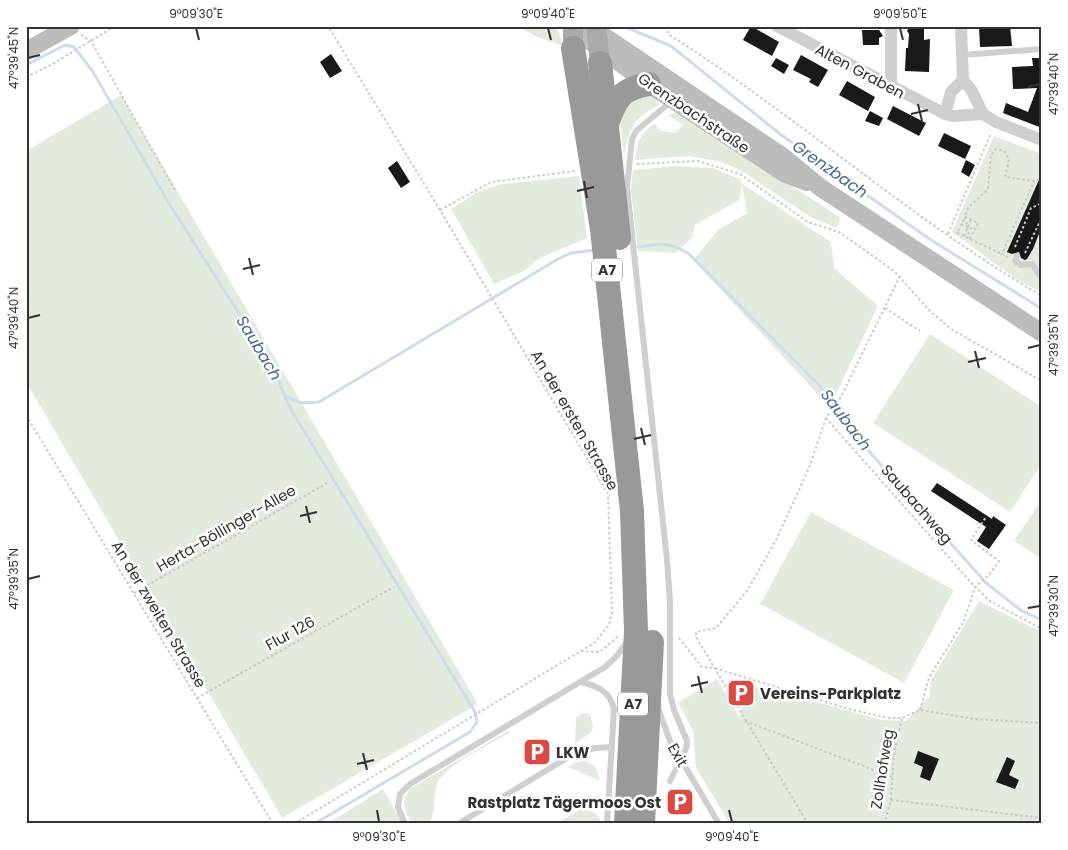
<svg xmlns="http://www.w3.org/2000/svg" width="1068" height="850" font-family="Poppins,sans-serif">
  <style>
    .green { fill: #e3eade }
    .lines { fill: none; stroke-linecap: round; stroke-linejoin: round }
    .stream { stroke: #cfddeb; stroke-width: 3 }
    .building { fill: #191919 }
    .path { stroke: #c9c9c9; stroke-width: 2; stroke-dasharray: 2.5 2.5; stroke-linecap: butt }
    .lane { stroke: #cfcfcf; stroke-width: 6 }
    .street { stroke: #cfcfcf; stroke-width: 12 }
    .secondary { stroke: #bcbcbc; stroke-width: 18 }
    .primary { stroke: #aaa; stroke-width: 20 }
    .highway { stroke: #999; stroke-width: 24 }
    .ticks { fill: none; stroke: #323232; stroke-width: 2 }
    .labels { text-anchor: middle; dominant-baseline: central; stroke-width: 5; stroke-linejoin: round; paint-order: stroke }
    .shield { fill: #fff; stroke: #707070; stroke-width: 1 }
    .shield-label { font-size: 14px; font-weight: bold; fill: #323232 }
    .street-label { font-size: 15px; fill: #323232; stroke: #fff }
    .poi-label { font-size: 15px; font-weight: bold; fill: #323232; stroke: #fff; text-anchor: start }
    .water-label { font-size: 16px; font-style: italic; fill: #446990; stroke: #fff }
    .neatline { fill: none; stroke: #323232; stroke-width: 2 }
    .ticks-label { font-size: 12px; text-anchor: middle; fill: #323232 }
  </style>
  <rect width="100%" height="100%" fill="#fff"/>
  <g class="green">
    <polygon points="517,26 552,26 558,31 563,46 537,37"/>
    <path d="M644 91 657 97 659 105C632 119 630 128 624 156L620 121 630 95Z"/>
    <polygon points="121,95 478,704 282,818 26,382 26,151"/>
    <path d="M675 113 682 114 841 218 836 228 809 216 740 170 721 162 690 156 635 160C637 142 639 134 655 123L659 130 675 133 683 125 668 115Z"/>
    <polygon points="994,136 1042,154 1042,293 1016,279 952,232"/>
    <polygon points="676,166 713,168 740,179 741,183 831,242 834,268 878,306 837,392 827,404 693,260 718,230 747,213 742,185 739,200 695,225 692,238 675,253 638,251 631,190 633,170"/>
    <polygon points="579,176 587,238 538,259 526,270 494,284 451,209 479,191 502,184"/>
    <polygon points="930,334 1042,407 1042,463 1010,512 873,423"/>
    <polygon points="1042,499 1042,559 1014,541"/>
    <polygon points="811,512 954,590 904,683 760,604"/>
    <polygon points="979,601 1042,632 1042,824 730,824 696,768 693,731 678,703 717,679 739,716 751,686 799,697 882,720 906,721 929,697 931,680"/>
    <polygon points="583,713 590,714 593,727 591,733 575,743 576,718"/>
    <path d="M508 731 509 733C492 743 443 766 437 784 433 797 436 810 430 822L412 824C404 810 400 801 411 788Z"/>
    <path d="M584 761C595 764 598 769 599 780L568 767 576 762Z"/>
    <polygon points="383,789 403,824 327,824"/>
    <path d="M579 810C591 809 597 813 602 824H556Z"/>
  </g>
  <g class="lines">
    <g class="stream">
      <polyline points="623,26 671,46 780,134 931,240 1042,309"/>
      <polyline points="26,65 65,45 74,47 93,72 170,205 271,364 290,408 475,712 477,722 470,732 314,824"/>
      <path d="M638 247C660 244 668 241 689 254L821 387 844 423 986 583 1022 611 1042 620"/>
      <polyline points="288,397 300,403 319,402 558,259 571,253 595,250"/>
    </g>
  </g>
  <g class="building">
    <polygon points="751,26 779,42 772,56 743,40"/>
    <polygon points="910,26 924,26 924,40 930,39 929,72 905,71 906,48 908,48 909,34 907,31"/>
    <polygon points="979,26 1010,26 1012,46 980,47"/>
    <polygon points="862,30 879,30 883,36 879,38 879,45 863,45"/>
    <polygon points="331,54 342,71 330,78 320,62"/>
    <polygon points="801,55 828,70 818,87 809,82 811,79 793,70"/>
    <polygon points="776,58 789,65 784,74 771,66"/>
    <polygon points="1032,58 1041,58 1042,128 1003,113 1006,103 1028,112 1037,88 1013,89 1012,67 1033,66"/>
    <polygon points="847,81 875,97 868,111 839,95"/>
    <polygon points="893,106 926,123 919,136 887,119"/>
    <polygon points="870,111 883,118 879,126 865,121"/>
    <polygon points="944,133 971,146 965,159 938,146"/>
    <polygon points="966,160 975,165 969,177 961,172"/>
    <polygon points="397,161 410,182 401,188 388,168"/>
    <polygon points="1042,173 1042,226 1033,249 1027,259 1025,260 1021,258 1019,252 1012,254 1007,252"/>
    <polygon points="937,483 992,519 993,516 1006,525 989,549 977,541 986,527 931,491"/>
    <polygon points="918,751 939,759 930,781 920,777 923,767 914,763"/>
    <polygon points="1007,757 1015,761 1009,775 1019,780 1015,789 996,782"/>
  </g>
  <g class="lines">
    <g class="path">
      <path d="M669 26 668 34C796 115 910 219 1042 296"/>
      <polyline points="81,35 91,41 175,190"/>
      <polyline points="26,77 51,65 115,26"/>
      <polyline points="637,164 698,161 740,174 808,222 839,232 894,271 930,311 951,329 1042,381"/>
      <polyline points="1040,204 1042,209"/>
      <polyline points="440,210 491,182 575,171"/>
      <polyline points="961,224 975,230"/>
      <polyline points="948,234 991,133"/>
      <polyline points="964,236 971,220"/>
      <polyline points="970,239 965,217 968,208 988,189 991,155 996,149 1004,151 1009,160 1005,177 1034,181"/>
      <path d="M970 239 978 223 965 217 957 233C972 240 987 247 1002 254"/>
      <polyline points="1015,247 1031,208 1040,204 1042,199"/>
      <polyline points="1025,253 1042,217"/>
      <polyline points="1008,257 1002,254 1034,181 1042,178"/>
      <polyline points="900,276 841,397 826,418 975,587 990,601 1042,629"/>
      <polyline points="885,308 920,331"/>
      <polyline points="26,415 273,824"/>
      <polyline points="134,593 329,482"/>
      <polyline points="679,638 702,667 714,668 849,709 888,718 902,718 920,710 975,719 1042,723"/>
      <polyline points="581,651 600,652 618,636"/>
      <polyline points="197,698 394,587"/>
      <polyline points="920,710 929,678 964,621 975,587 989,575 999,561 971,540 986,517"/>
      <polyline points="745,721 892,777"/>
      <polyline points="891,800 1042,818"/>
      <polyline points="294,824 594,643 609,625 612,612 608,494 440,210 328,26"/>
      <polyline points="808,824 696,637 696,632 716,628 747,591 776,540 809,468 826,418"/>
      <polyline points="884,824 891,800 894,754 902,718"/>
    </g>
    <g class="lane">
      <polyline points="962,55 1041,49"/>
      <polyline points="1017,256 1015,261 1021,265 1032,264 1042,278"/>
      <path d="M581 682C597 686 610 691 614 709L607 824"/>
      <polyline points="658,708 670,741 719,824"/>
      <polyline points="670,781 686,749 687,741 674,710 670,694 670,602 667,560 627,188 632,139 636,131 673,100"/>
      <polyline points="405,824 398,807 400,794 410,784 605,667 616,657 626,643"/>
      <polyline points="458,824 575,753 595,748 612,747"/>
    </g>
    <g class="street">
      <polyline points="777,26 945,114 953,116 983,114 996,122 1042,140"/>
      <polyline points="961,26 963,80 972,91 983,114"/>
      <polyline points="891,87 891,26"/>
      <polyline points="945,114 951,92 963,80"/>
    </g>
    <g class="secondary">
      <polyline points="590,41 649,84 784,173 807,182"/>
      <polyline points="573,48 584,36 596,31 782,156 821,188 1042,333"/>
      <polyline points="26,51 71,26"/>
    </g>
    <g class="primary">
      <polyline points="573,26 573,48"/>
      <polyline points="596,26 600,63"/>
    </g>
    <g class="highway">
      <polyline points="573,48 602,229 632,511 636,631 626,824"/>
      <polyline points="600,63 619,238"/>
      <path d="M607 124C616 98 621 89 649 84"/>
      <polyline points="643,824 652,642"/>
    </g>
  </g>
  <path class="ticks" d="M196 28 199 40M548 28 551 40M900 28 903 40M28 58 40 55M1028 87 1040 84M918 104 922 121M911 114 928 110M584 181 587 198M577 191 594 187M249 258 253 275M243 269 260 265M28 318 40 315M1028 348 1040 345M975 351 979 368M968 362 986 358M641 428 645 445M634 439 651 435M306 506 310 523M300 516 317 512M28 579 40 576M1028 608 1040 606M698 676 702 693M691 686 708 682M363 753 367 770M357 764 374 760M377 810 379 822M729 810 732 822"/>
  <defs>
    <symbol id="parking-square" viewBox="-11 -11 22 22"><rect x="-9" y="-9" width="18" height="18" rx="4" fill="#da4a42" stroke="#fff"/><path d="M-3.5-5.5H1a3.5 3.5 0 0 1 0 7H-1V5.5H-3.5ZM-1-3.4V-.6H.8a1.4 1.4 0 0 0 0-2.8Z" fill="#fff"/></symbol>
  </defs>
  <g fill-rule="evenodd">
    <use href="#parking-square" x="725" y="677" width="32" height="32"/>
    <use href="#parking-square" x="521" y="736" width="32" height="32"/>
    <use href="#parking-square" x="664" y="786" width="32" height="32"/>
  </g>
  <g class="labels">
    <g class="shield">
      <rect x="592" y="258.5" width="30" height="23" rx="4"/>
      <rect x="618" y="692.5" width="30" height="23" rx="4"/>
    </g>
    <g class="shield-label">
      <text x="607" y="270">A7</text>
      <text x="633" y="704">A7</text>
    </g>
    <g class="street-label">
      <text transform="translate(860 71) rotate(28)">Alten Graben</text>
      <text transform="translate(694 113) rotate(34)">Grenzbachstraße</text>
      <text transform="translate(575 420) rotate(60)">An der ersten Strasse</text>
      <text transform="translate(917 504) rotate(49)">Saubachweg</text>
      <text transform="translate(226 528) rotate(-30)">Herta-Böllinger-Allee</text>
      <text transform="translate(159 614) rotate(59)">An der zweiten Strasse</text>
      <text transform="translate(290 633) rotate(-29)">Flur 126</text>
      <text transform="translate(678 755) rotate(60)">Exit</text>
      <text transform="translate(882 769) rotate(-81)">Zollhofweg</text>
    </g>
    <g class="poi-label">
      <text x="760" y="693">Vereins-Parkplatz</text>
      <text x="556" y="752">LKW</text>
      <text x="661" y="802" text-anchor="end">Rastplatz Tägermoos Ost</text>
    </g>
    <g class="water-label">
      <text transform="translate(830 169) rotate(35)">Grenzbach</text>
      <text transform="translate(259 348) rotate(59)">Saubach</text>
      <text transform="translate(846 420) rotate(53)">Saubach</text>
    </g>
  </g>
  <rect width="1068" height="850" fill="none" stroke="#ffffff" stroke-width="55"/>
  <rect x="28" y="28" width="1012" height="794" class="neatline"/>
  <g class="ticks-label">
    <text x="196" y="18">9°09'30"E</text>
    <text x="548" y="18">9°09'40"E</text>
    <text x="900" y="18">9°09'50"E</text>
    <text transform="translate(14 58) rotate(-90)" y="4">47°39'45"N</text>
    <text transform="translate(1054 84) rotate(-90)" y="4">47°39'40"N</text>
    <text transform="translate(14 318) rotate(-90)" y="4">47°39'40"N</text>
    <text transform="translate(1054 345) rotate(-90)" y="4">47°39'35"N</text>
    <text transform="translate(14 579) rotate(-90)" y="4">47°39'35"N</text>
    <text transform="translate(1054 606) rotate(-90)" y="4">47°39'30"N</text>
    <text x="379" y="841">9°09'30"E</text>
    <text x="732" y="841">9°09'40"E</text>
  </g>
</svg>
